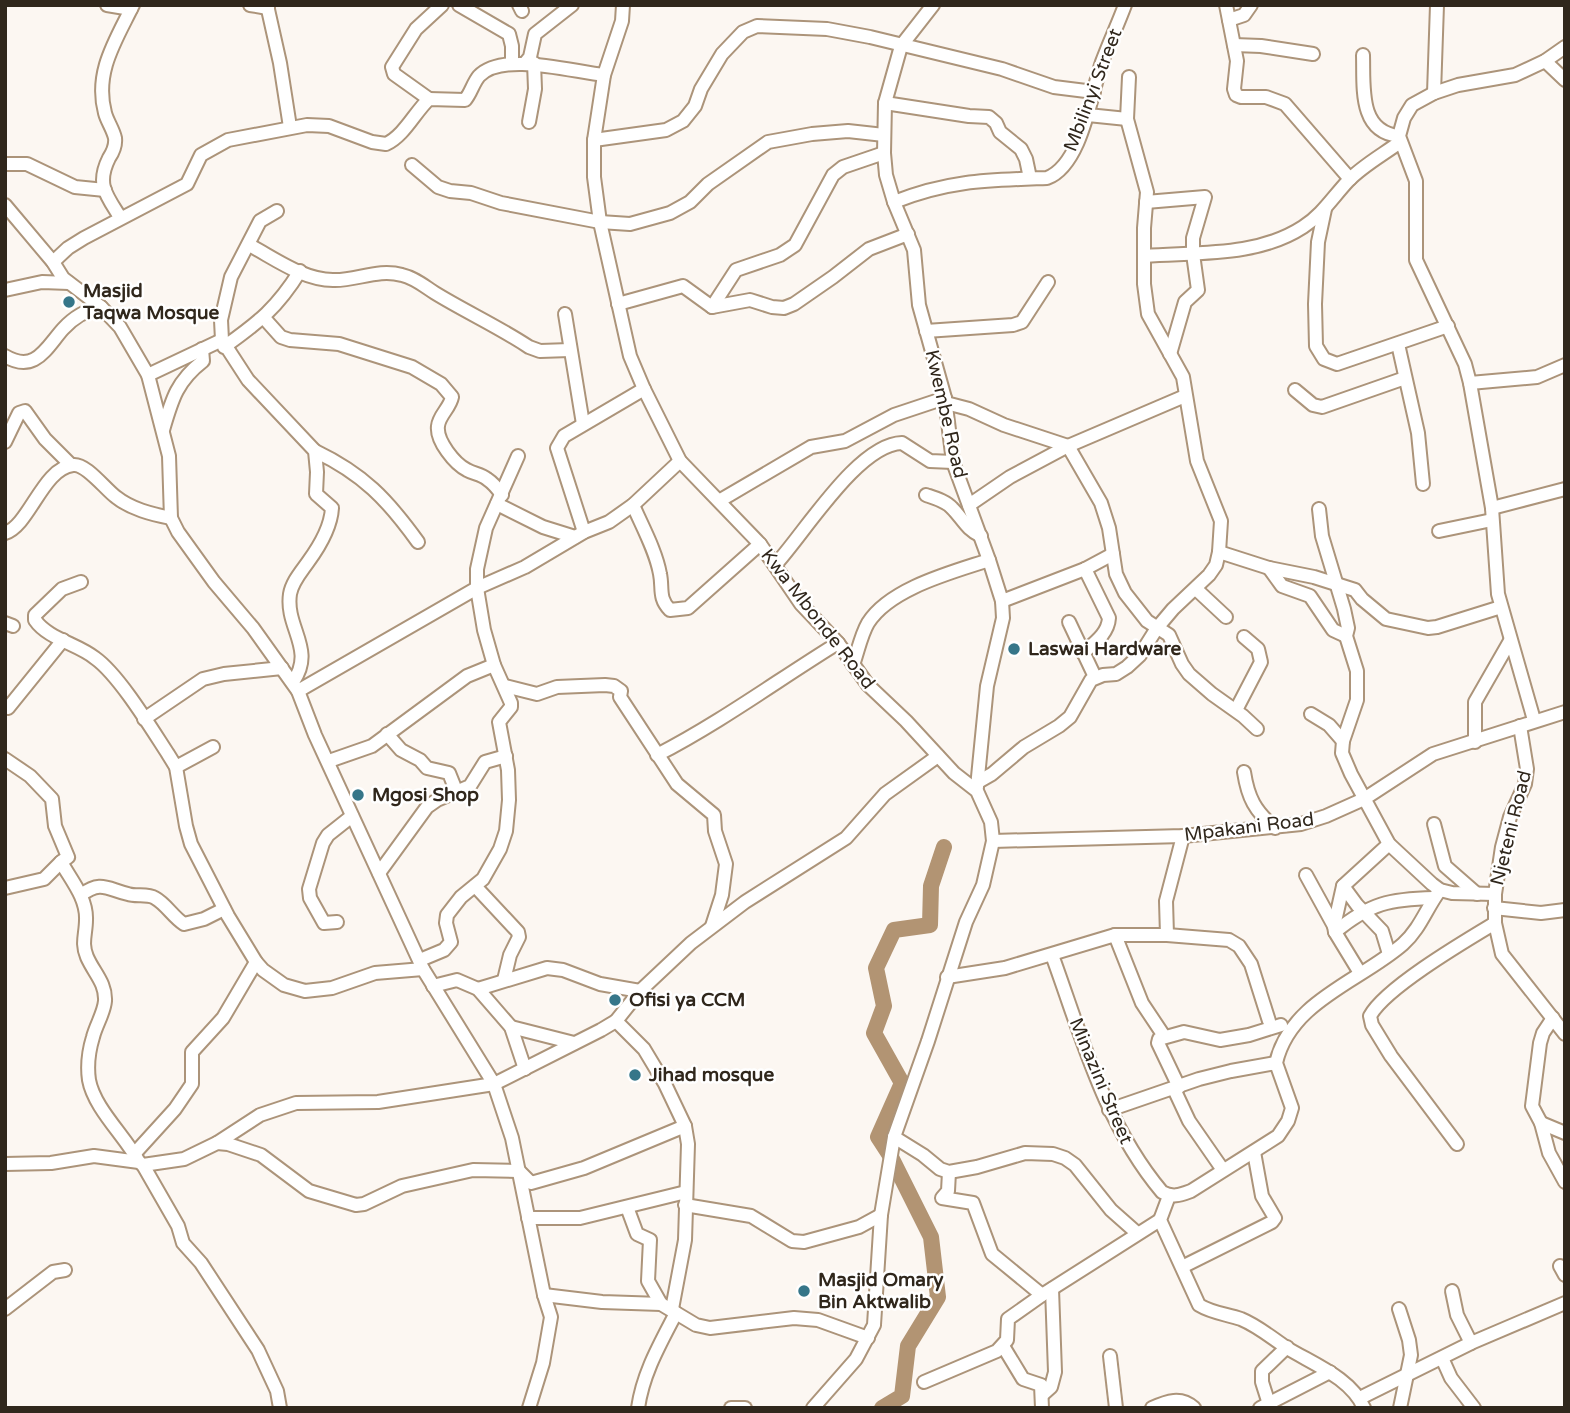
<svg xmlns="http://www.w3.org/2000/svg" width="1570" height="1413" font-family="'Varela Round',sans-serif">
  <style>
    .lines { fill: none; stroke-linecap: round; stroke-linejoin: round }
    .river { stroke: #b29473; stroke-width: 16 }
    .minor-casing { stroke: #ac947a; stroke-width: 16 }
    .minor { stroke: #fff; stroke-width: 12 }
    .poi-dot { fill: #367689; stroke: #fff; stroke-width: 2.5 }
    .labels { text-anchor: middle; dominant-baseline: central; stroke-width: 5; stroke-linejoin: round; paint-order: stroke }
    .street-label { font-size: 19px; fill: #30271c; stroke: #fff }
    .poi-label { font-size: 19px; font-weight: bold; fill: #30271c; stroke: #fff; text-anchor: start }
  </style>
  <rect width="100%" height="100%" fill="#fcf7f2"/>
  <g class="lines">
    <polyline class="river" points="882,1408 902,1396 908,1346 938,1297 931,1237 891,1157 878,1137 902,1083 874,1033 884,1006 876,968 894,930 930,925 931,886 944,847"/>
    <defs>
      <g id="minor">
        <polyline points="107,5 131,9"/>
        <polyline points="250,5 268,8"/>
        <polyline points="267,5 280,63 290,127"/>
        <polyline points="459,5 509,34 512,46 512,64"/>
        <polyline points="519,5 522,11"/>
        <polyline points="623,5 622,21 604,75 594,140 594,177 600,222 630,356 644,389 680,461 760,544 801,604 838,643 868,685 906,721 954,773 977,791 991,822 993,841 983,885 966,922 928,1041 894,1137 881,1215 874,1325 856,1359 813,1408"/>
        <polyline points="933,5 901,46 885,103 884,153 886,175 894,202 914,250 919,305 945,398 953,462 989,560 1002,601 1003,618 987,686 977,787"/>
        <polyline points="1226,5 1237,61 1234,89 1236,95 1241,97 1266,97 1285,104 1350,179"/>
        <polyline points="1229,20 1244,15 1251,5"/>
        <polyline points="1234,45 1261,46 1313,54"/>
        <path d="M1363 55C1364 86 1358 132 1399 136"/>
        <polyline points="1545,61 1565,80"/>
        <polyline points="525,63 530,57 535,34 572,5"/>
        <polyline points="1434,93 1437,5"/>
        <polyline points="429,99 394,74 392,67 416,29 442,5"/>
        <polyline points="885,103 969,116 989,117 996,123 1000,132 1021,149 1026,159 1030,178"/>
        <polyline points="1088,115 1127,119"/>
        <polyline points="529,122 535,89 534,63"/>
        <polyline points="594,140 666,130 683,121 695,106 701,89 722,54 743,32 757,26 827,29 870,37 1002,69 1054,87 1094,92"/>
        <polyline points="5,164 27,164 75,187 105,190"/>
        <polyline points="412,165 438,187 450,191 471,193 501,203 600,222 630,224 670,213 690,202 708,184 768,142 812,134 848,131 884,135"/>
        <path d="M894 202C949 180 989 180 1047 178 1082 165 1091 93 1102 62 1109 43 1118 24 1125 5"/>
        <polyline points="1146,202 1205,197 1193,238 1193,254 1198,290 1185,302 1170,354"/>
        <polyline points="5,205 53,262 63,278 101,307 120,327 148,375 169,456 171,518 178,532 214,582 253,628 298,691 315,735 423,969 494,1084 512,1138 544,1295 551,1317 543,1363 529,1408"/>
        <polyline points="1325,209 1318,242 1315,304 1316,346 1324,359 1337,364 1448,326"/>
        <path d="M277 211 260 221 231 277 221 320 222 340 248 380 315 451 317 472 316 494 332 508C331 526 319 547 308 562 301 572 292 582 290 594 285 628 316 649 293 682"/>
        <path d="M120 217C106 195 96 184 109 158 113 152 116 146 115 138 113 129 107 121 105 113 94 72 116 40 133 5"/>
        <path d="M249 245C274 258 303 280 333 280 356 281 378 268 402 275 415 278 424 286 435 293 466 312 499 327 529 347L540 351 570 350"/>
        <path d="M1145 256C1198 252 1257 257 1303 227 1322 215 1333 197 1348 181 1362 166 1384 154 1400 142"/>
        <path d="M53 262 68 248 84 238 187 184 201 155 228 140 307 125 329 126 372 142 386 144C404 136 415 112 429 99L465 100C471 93 473 83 479 76 503 51 573 72 604 75"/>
        <polyline points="5,290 42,282 69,283"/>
        <polyline points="618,304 683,286 712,307 750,300 772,307 784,308 794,304 833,277 869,249 908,234"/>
        <polyline points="712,307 736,270 780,255 795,245 833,175 843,167 884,153"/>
        <polyline points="565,314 583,424"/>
        <path d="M264 318 281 337 290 340 339 344 412 367 441 384 452 397C450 408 439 415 438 426 436 441 455 464 467 470 474 474 481 474 487 479 493 483 498 489 502 495"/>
        <polyline points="926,331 1013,325 1022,322 1048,282"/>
        <polyline points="1398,344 1418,433 1423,484"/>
        <path d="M224 347C259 322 277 308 300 271"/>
        <path d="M5 356C35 374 46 348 63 329 73 318 86 310 101 307"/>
        <polyline points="148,375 222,340"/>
        <polyline points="1470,383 1537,377 1565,365"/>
        <polyline points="1295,390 1313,405 1322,407 1405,378"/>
        <polyline points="946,403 969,409 1004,425 1068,446 1101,503 1109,528 1116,574 1125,593 1147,621 1169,635 1182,664 1189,674 1212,694 1243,716 1257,729"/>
        <path d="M163 430C172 399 177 381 203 361L202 349"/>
        <polyline points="5,442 19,413 25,411 45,439 71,465"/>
        <path d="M315 451C363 474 387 499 418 542"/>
        <path d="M926 495C935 498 946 501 952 508 963 519 966 529 981 536"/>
        <polyline points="719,501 811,447 845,441 894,415 945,398"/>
        <polyline points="497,504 543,527 575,537"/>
        <path d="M633 505C642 526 656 551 660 574 663 588 658 598 670 610L688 608 760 544"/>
        <polyline points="969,505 1010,477 1068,446 1185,396"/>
        <polyline points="1492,508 1565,489"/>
        <polyline points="1319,509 1322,536 1344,609 1348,628 1346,636 1357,671 1357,700 1343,741 1342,753 1351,774 1389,844 1432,884 1440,890 1452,893 1495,894"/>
        <polyline points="1439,531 1492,520"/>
        <polyline points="584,532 557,448 564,436 644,389"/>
        <path d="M5 533C29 526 43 468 73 465 86 463 105 489 116 497 131 509 151 514 171 518"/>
        <polyline points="1219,552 1269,568 1314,577 1355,590 1362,599 1386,619 1428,628 1437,627 1501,607"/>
        <path d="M775 565C804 534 858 444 902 443L930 461 953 462"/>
        <polyline points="1269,568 1282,586 1310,596 1333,630 1346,636"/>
        <path d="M81 582 62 589 35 615V620C48 639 78 644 95 658 119 675 151 728 168 754L176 767 186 826 191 844 228 916 256 962 263 970 284 985 305 991 332 988 375 973 423 969"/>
        <polyline points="1196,589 1226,617"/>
        <polyline points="1002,601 1085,569 1113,554"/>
        <polyline points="1069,622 1095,677"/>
        <polyline points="5,623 13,626"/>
        <path d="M1083 653C1094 643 1108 634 1109 618L1085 569"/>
        <path d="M853 665C858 651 861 635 868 623 890 588 953 572 989 560"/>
        <polyline points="505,686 537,694 557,687 605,685 614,686 621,691 620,697 677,784 714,815 715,831 726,864 722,895 712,926"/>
        <polyline points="298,691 477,588 525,567 584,532 609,522 633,505 680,461"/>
        <polyline points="8,708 63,640"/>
        <polyline points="1236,710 1261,662 1258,649 1244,637"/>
        <polyline points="1311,714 1329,725 1343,741"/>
        <polyline points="144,719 203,679 224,674 282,668"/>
        <polyline points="1534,720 1498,594 1492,508 1470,383 1465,364 1416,260 1416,181 1399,136 1404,118 1412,105 1434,93 1458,85 1515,75 1545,61 1565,47"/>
        <polyline points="1520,726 1527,769 1525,784 1510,817 1502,847 1495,894 1495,923 1502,954 1565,1034"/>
        <polyline points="387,734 401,750 420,760 427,768 449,773 457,793"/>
        <polyline points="1475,742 1475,702 1510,641"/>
        <path d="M657 755C721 722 778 680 838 643"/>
        <path d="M5 759 30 776 52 799 55 826 68 857 61 862C71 880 87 898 86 920 86 934 81 943 87 957 94 973 106 983 105 1001 104 1013 96 1025 93 1037 89 1050 87 1066 89 1080 94 1108 125 1136 139 1162"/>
        <polyline points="329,761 372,746 467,676 494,665"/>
        <polyline points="176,767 213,747"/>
        <path d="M1244 772C1248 798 1255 811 1275 828"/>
        <polyline points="978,782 992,774 1024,747 1059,726 1070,717 1091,680 1103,675 1116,674 1127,667 1140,655 1157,628 1173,609 1209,575 1216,565 1219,552 1221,521 1197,461 1183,377 1148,314 1144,284 1144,228 1147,192 1127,119 1129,77"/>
        <polyline points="1434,824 1445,866 1477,894"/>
        <polyline points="993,841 1183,836 1301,824 1326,816 1364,799 1433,754 1565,712"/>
        <polyline points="379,873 427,807 437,800 470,786 485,762 506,756"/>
        <polyline points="1306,875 1334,926"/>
        <polyline points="475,886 518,932 519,937 510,955 504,980"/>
        <polyline points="1343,886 1357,905 1382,931 1389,954"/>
        <polyline points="5,888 44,879 61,862"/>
        <path d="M81 895C101 880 107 889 128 894 136 897 147 893 155 898 166 904 173 917 184 924L204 919 224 909"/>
        <polyline points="1494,908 1541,913 1565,910"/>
        <polyline points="337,922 324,923 310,898 309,889 323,843 328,835 352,816"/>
        <path d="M1335 932C1370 903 1390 899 1434 898"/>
        <polyline points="1115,935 1167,935 1229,940 1239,946 1251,964 1269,1021"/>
        <polyline points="1167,935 1166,901 1183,836"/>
        <path d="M1052 955C1082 1037 1104 1123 1162 1192 1173 1198 1180 1195 1191 1191L1278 1136 1288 1121 1292 1108 1276 1063C1290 1001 1361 981 1403 944 1420 929 1427 907 1440 890"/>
        <polyline points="420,960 444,950 451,942 446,923 447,915 461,897 483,879 500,849 506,831 509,800 508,770 499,722 511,707 511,703 494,665 484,630 477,588 477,569 486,528 518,456"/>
        <polyline points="1360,973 1335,932 1334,926 1343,886 1389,844"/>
        <polyline points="947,977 1005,968 1115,935 1142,1003 1164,1036"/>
        <polyline points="433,986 457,980 478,989 511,1027 525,1069"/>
        <polyline points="478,989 547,968 563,970 600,984 640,991"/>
        <polyline points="1553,1018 1543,1033 1540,1043 1532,1106 1541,1123 1549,1153 1565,1182"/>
        <polyline points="616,1021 644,1049 665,1084 685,1126 688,1144 685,1240 672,1309"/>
        <polyline points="511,1027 574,1043"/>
        <polyline points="1179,1087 1158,1043 1159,1039 1184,1032 1220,1040 1249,1035 1281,1025"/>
        <polyline points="1174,1089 1189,1121 1223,1170"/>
        <polyline points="1109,1110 1199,1079 1231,1071 1276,1063"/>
        <polyline points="1541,1123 1565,1133"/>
        <polyline points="894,1137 923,1155 940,1169 949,1172 977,1167 1025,1153 1053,1154 1065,1158 1075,1165 1111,1210 1137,1233"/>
        <polyline points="217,1143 260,1115 296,1103 378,1102 494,1084 601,1030 616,1021 640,991 691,943 745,902 846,838 885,794 938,756"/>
        <path d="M1457 1144 1391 1056 1372 1025 1370 1016C1385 988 1465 941 1495 923"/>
        <polyline points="135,1153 175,1109 192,1084 192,1052 223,1018 256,962"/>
        <polyline points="5,1164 51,1163 94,1156 139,1162 143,1165 184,1159 217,1143 228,1144 261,1155 309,1191 356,1205 364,1204 402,1186 473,1170 519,1171 531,1183 584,1168 685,1126"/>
        <polyline points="143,1165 178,1226 183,1243 201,1263 258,1350 277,1391 280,1408"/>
        <polyline points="949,1172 948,1191 942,1198 973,1203 992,1254 1042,1295"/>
        <path d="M1169 1196 1160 1220 1199 1305C1212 1313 1226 1314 1241 1319 1258 1326 1272 1338 1287 1348 1313 1364 1351 1378 1364 1408"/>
        <polyline points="685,1205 751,1216 792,1241 804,1242 859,1227 881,1215"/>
        <polyline points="627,1207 637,1234 650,1240 648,1281 661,1304"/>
        <polyline points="528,1218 580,1218 686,1192"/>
        <polyline points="1184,1266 1272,1222 1275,1218 1262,1196 1254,1152"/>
        <polyline points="1560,1266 1565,1275"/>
        <polyline points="1452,1291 1457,1315 1471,1343"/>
        <polyline points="544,1295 602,1302 661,1304 696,1325 710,1328 794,1318 818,1320 868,1338"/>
        <polyline points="5,1309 53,1272 65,1270"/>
        <polyline points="1399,1309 1409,1340 1411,1355 1400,1408"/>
        <polyline points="1003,1346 1023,1379 1041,1385 1042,1408"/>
        <polyline points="1110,1356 1116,1408"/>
        <polyline points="1442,1358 1451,1378 1474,1408"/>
        <polyline points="924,1382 997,1351 1007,1340 1008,1319 1042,1295 1160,1220"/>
        <polyline points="1042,1395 1051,1387 1055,1372 1052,1289"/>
        <polyline points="1360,1398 1471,1343 1565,1303"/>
        <polyline points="1269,1404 1262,1382 1262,1371 1287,1347"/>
        <path d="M638 1408C643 1373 660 1344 676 1313"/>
        <polyline points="731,1408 745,1408"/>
        <path d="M1152 1408C1167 1401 1181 1396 1194 1408"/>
        <polyline points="1260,1408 1330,1372"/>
      </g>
    </defs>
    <use href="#minor" class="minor-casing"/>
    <use href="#minor" class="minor"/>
  </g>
  <g class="poi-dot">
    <circle cx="69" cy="302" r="7"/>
    <circle cx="1014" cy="649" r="7"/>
    <circle cx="358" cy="795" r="7"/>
    <circle cx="615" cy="1000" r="7"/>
    <circle cx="635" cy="1075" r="7"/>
    <circle cx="804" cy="1291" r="7"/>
  </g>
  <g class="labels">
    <g class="street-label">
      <text transform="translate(1093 90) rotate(-69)">Mbilinyi Street</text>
      <text transform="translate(946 414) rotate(77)">Kwembe Road</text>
      <text transform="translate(818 619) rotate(52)">Kwa Mbonde Road</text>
      <text transform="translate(1249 827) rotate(-7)">Mpakani Road</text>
      <text transform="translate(1511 828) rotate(-76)">Njeteni Road</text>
      <text transform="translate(1101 1081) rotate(67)">Minazini Street</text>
    </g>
    <g class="poi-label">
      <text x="83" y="291">Masjid<tspan x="83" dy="22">Taqwa Mosque</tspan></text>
      <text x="1028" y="649">Laswai Hardware</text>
      <text x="372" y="795">Mgosi Shop</text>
      <text x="629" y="1000">Ofisi ya CCM</text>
      <text x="649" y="1075">Jihad mosque</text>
      <text x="818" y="1280">Masjid Omary<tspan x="818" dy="22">Bin Aktwalib</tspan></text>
    </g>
  </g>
  <rect width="1570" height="1413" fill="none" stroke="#30271c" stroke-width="14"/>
</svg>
